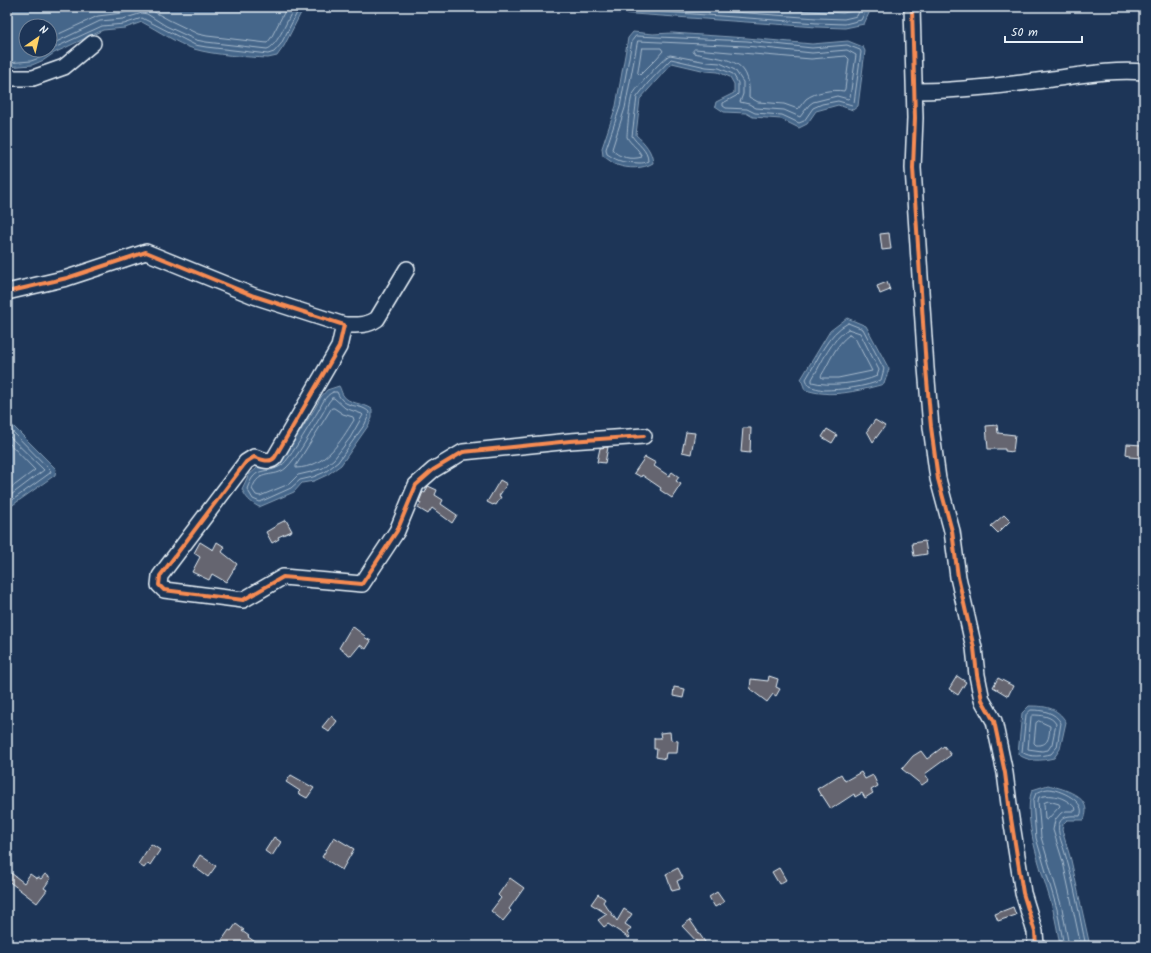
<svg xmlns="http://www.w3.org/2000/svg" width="1151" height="953" font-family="Kalam,sans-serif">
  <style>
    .water { fill: #44668a; stroke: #869eb6; fill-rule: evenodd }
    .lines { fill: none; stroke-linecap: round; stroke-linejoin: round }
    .shore { stroke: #a6b9cc; stroke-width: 1 }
    .building { fill: #65656f; stroke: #e8f1f8 }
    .minor-casing { stroke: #e8f1f8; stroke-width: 18 }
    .minor { stroke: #1d3557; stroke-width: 15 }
    .cycleway-casing { stroke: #1d3557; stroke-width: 6 }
    .cycleway { stroke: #f68b52; stroke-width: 4 }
  </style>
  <rect width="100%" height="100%" fill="#1d3557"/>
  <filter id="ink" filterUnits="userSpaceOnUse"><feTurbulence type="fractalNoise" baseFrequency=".025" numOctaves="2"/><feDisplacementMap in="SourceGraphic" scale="8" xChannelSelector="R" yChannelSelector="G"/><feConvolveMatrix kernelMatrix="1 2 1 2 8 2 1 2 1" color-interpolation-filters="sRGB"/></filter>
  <g filter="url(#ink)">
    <g class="water">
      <path d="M7 7H304L284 46 277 56 268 58C247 57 214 55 194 49 176 43 159 31 142 22L125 28 103 30 54 53 44 60 32 65 7 67ZM26 26H50V50H26Z"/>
      <polygon points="358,7 870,7 870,11 864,24 845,28 817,27 591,11"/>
      <path d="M633 32 653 34 672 33 747 38 812 44 848 41 863 47 865 51 858 106 853 110 838 105 816 111 807 124 799 128 781 119 753 117 746 113 724 112 715 106 716 102 734 93V84L730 77 718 72 706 71 672 63 640 99 636 135C645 143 652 151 653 163 643 169 628 169 617 165 612 163 608 159 603 156L602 148 616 106 628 38Z"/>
      <path d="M847 318 866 326 889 369 884 384C866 389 839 396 821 393 816 393 810 391 805 390L801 379 830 331Z"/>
      <path d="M339 386C341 389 341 392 343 395 348 404 364 403 372 409V418L368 426 341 465 327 475 314 481 302 483 294 492 259 507C250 502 246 498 242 489L248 476 258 467H267L280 461 287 452 314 410 321 397 327 390Z"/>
      <polygon points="7,425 13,426 56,469 55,475 7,509"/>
      <path d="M1029 706C1045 706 1057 707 1066 722L1060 749 1054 758C1041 761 1028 762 1018 754L1022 713Z"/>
      <path d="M1048 785C1060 788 1086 794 1086 811 1086 814 1085 817 1084 820H1067L1063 824 1062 830 1071 860 1090 946H1060C1058 934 1056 922 1053 910 1045 878 1021 822 1032 790Z"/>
    </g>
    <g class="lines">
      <g class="shore">
        <polyline points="596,7 817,23 845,24 861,20 866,10 866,7"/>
        <polyline points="664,7 817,18 844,19 857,16 861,7"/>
        <polyline points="745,7 843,13 853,11 855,7"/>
        <path d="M636 36 747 41 812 48 847 45 860 50 861 52 854 103 852 105 838 101 822 104 813 108 804 121 799 123 782 115 755 113 747 109 726 108 723 106V103L736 96 738 94V83L733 74 719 68 706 67 671 59 648 83 637 97 632 136C637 144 648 150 648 161 644 163 643 163 639 163 623 162 621 163 607 154L606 149 620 107 632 41Z"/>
        <polyline points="50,38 98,16 122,13 142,7 149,9 169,20 198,34 207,36 267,43 271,38 287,7"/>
        <path d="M638 41 746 46 812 53 847 50 856 55 850 97 848 99 837 96 813 102 809 105 800 117 784 110 756 108 749 104 740 102 743 94V82L735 70 720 63 707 62 670 55C664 57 635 89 632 96 630 101 627 131 627 137 630 144 639 148 642 157 632 160 618 158 612 149L625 108Z"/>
        <path d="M50 45 100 21 123 19 142 13 147 14 166 26 196 40 206 42 267 49C277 47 289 17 294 7"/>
        <polygon points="642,48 661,48 663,51 656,59 640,75 638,73"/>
        <path d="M695 49 811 59 846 56 849 59 845 89 844 91C833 89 815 92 806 99 803 102 801 106 798 109L784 104 758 102 749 97C752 56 723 60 694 53L693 51Z"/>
        <polyline points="7,63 31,61 42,57 52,49 102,26 124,24 142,18 195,45 206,47 268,54 274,52 281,44 300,7"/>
        <path d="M848 323 863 329 884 369 881 380C867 387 840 390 824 390 819 389 814 388 809 386L806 379C818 360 827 334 848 323Z"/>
        <path d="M848 329 860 333 879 370 877 376C862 383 828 387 812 382V379C823 361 830 341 848 329Z"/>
        <path d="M849 335 855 338 872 371 838 378H822L821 376C830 362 835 345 849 335Z"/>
        <path d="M333 392H337C345 411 359 402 369 412L368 417 365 424 338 462 325 472 313 477 300 480 291 488 260 502 253 499 247 489C256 463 266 476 282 465 290 459 310 424 317 413 322 405 324 396 333 392Z"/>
        <path d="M332 398H334L345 408 362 414 363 415 350 438 334 459 323 468 311 472 298 475 289 484 260 496 256 495 252 489C259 468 274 479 286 468 298 457 312 430 321 416 325 410 327 403 332 398Z"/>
        <path d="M332 408H334L343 414 353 417 354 420C340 442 326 467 296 468V466Z"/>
        <polyline points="7,429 11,430 51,471 50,473 7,504"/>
        <polyline points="7,434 44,470 7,498"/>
        <polyline points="7,441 35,470 7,491"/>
        <path d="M1031 710C1043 710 1055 712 1061 723L1057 747 1051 754C1042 756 1030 758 1022 752L1026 715Z"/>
        <path d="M1033 715C1041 715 1052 716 1056 724L1052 744 1048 750 1042 751 1028 749 1031 717Z"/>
        <path d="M1039 721 1050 726C1049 737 1049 746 1036 745L1034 743 1036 723Z"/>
        <polygon points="1049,801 1059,804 1060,806 1047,820 1045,819 1044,803"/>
        <path d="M1064 946 1057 909 1036 838 1033 801 1036 793C1039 792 1044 789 1048 789 1059 789 1088 802 1080 816 1072 816 1063 814 1059 824 1057 832 1062 843 1064 850 1074 882 1079 914 1086 946"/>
        <path d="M1069 946 1062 908 1041 837 1038 801 1039 797C1053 793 1067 798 1076 809L1075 811H1066L1061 813 1055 820 1053 830 1063 862 1081 946"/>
      </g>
    </g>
    <g class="building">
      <polygon points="889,233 891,249 882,250 880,234"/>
      <polygon points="887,282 890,290 880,294 877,286"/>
      <polygon points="875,420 885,426 873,442 867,431"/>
      <polygon points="997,425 998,433 1015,435 1013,452 1005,451 1005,449 988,449 986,426"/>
      <polygon points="743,428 751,428 750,453 741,452"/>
      <polygon points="827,429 837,435 832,443 822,437"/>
      <polygon points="686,432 695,433 691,454 682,452"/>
      <polygon points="1127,444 1142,445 1141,458 1129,457 1129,455 1126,454"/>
      <polygon points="608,447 605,463 597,462 600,448"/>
      <polygon points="645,457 656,463 654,466 669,476 672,472 679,477 676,481 681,484 672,498 660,490 661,488 642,475 641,477 634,473"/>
      <polygon points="500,480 507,484 499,496 501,497 496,505 494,504 493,505 487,502"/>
      <polygon points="428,486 437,490 435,495 443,500 441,504 457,515 452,523 432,508 428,514 418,508 421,503 419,502 423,492 425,493"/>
      <polygon points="1004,515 1010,521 998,533 991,526"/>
      <polygon points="286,520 292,531 278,537 279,539 272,543 266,532 276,526 276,525"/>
      <polygon points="925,541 927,554 914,556 912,543"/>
      <polygon points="200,542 213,550 217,542 225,547 222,552 237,564 226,582 212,574 209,580 192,572 200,557 194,553"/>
      <polygon points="352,626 365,636 364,637 371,641 366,649 360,645 351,656 339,648"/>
      <polygon points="769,676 778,679 776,687 780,689 776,696 773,694 767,702 750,689 751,679 768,681"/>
      <polygon points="957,676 966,682 958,695 949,689"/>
      <polygon points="998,678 1013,686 1008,696 993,687"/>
      <polygon points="674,687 685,689 683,698 673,696"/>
      <polygon points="331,716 337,721 329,732 322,727"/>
      <polygon points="670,732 671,740 678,741 677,753 666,753 665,759 656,757 657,749 654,749 654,738 661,738 660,733"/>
      <polygon points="944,746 951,755 925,774 929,780 922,785 902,769 913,756 921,751 927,759"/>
      <polygon points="861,772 865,779 873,775 878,786 871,790 873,793 865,798 862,793 855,797 854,794 831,809 822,795 821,796 817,789 841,774 845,781"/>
      <polygon points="291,775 314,788 307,798 298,793 300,791 286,782"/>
      <polygon points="274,837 281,842 272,856 265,851"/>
      <polygon points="334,837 354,849 342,870 322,857"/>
      <polygon points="151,844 160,850 150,865 147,864 144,868 138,864"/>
      <polygon points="200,855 216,866 208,877 193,866"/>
      <polygon points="678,868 683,878 677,881 680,889 672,891 666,874"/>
      <polygon points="779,868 786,880 779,884 772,872"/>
      <polygon points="11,873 24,883 30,874 37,879 38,877 41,879 45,874 51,878 44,888 47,890 37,903 7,880"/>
      <polygon points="510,878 524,888 509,909 511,911 503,921 491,911 501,898 498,895"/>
      <polygon points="717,892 724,902 715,907 709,897"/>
      <polygon points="598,894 605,899 603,902 617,921 624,909 632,914 625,924 631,928 627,933 630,937 629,938 608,924 604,927 598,920 607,914 591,904"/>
      <polygon points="1013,907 1016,915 998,921 995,914"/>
      <polygon points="690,920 707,945 706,946 701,946 682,926"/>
      <polygon points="236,924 244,930 242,931 249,936 248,937 261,946 218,946 229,930 231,931"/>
    </g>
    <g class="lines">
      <defs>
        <g id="minor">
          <polyline points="912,7 915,118 913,168 926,368 931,427 938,479 952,531 958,577 974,648 977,675 982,700 994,721 1005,773 1010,812 1023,893 1035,932 1036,946"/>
          <polyline points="7,78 33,78 64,67 93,43"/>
          <path d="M915 91C961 91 1006 85 1052 79 1082 75 1114 69 1144 72"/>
          <path d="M7 292 67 278 146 252 254 296 344 325 339 347 275 457C270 464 261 459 254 457L246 462 160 576 159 585 164 590 243 600 283 577 362 584 397 531 416 485 433 470 463 452 570 441 644 436"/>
          <path d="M344 325C357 325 367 326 377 319L407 269"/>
        </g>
      </defs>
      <use href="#minor" class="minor-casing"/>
      <use href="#minor" class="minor"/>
      <defs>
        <g id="cycleway">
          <polyline points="912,7 915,118 913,168 926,368 931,427 938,479 952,531 958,577 974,648 977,675 982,700 994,721 1005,773 1010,812 1023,893 1035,932 1036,946"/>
          <path d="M7 292 67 278 146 252 254 296 344 325 339 347 275 457C270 464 261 459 254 457L246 462 160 576 159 585 164 590 243 600 283 577 362 584 397 531 416 485 433 470 463 452 570 441 644 436"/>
        </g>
      </defs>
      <use href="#cycleway" class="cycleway-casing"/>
      <use href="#cycleway" class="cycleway"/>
    </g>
  </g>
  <rect width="1151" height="953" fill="none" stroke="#1d3557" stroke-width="24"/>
  <rect x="12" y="12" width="1127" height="929" fill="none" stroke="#e8f1f8" stroke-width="1.5" filter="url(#ink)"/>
  <g transform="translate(38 38) rotate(34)"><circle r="19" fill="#1d3557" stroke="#6e8097"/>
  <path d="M0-3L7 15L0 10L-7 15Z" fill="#ffd166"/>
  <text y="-6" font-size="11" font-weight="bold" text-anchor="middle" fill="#e8f1f8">N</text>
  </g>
  <path d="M1005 36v6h77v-6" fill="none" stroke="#e8f1f8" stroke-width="2"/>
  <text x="1011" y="36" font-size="12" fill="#e8f1f8" stroke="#1d3557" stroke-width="3" paint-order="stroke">50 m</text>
</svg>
